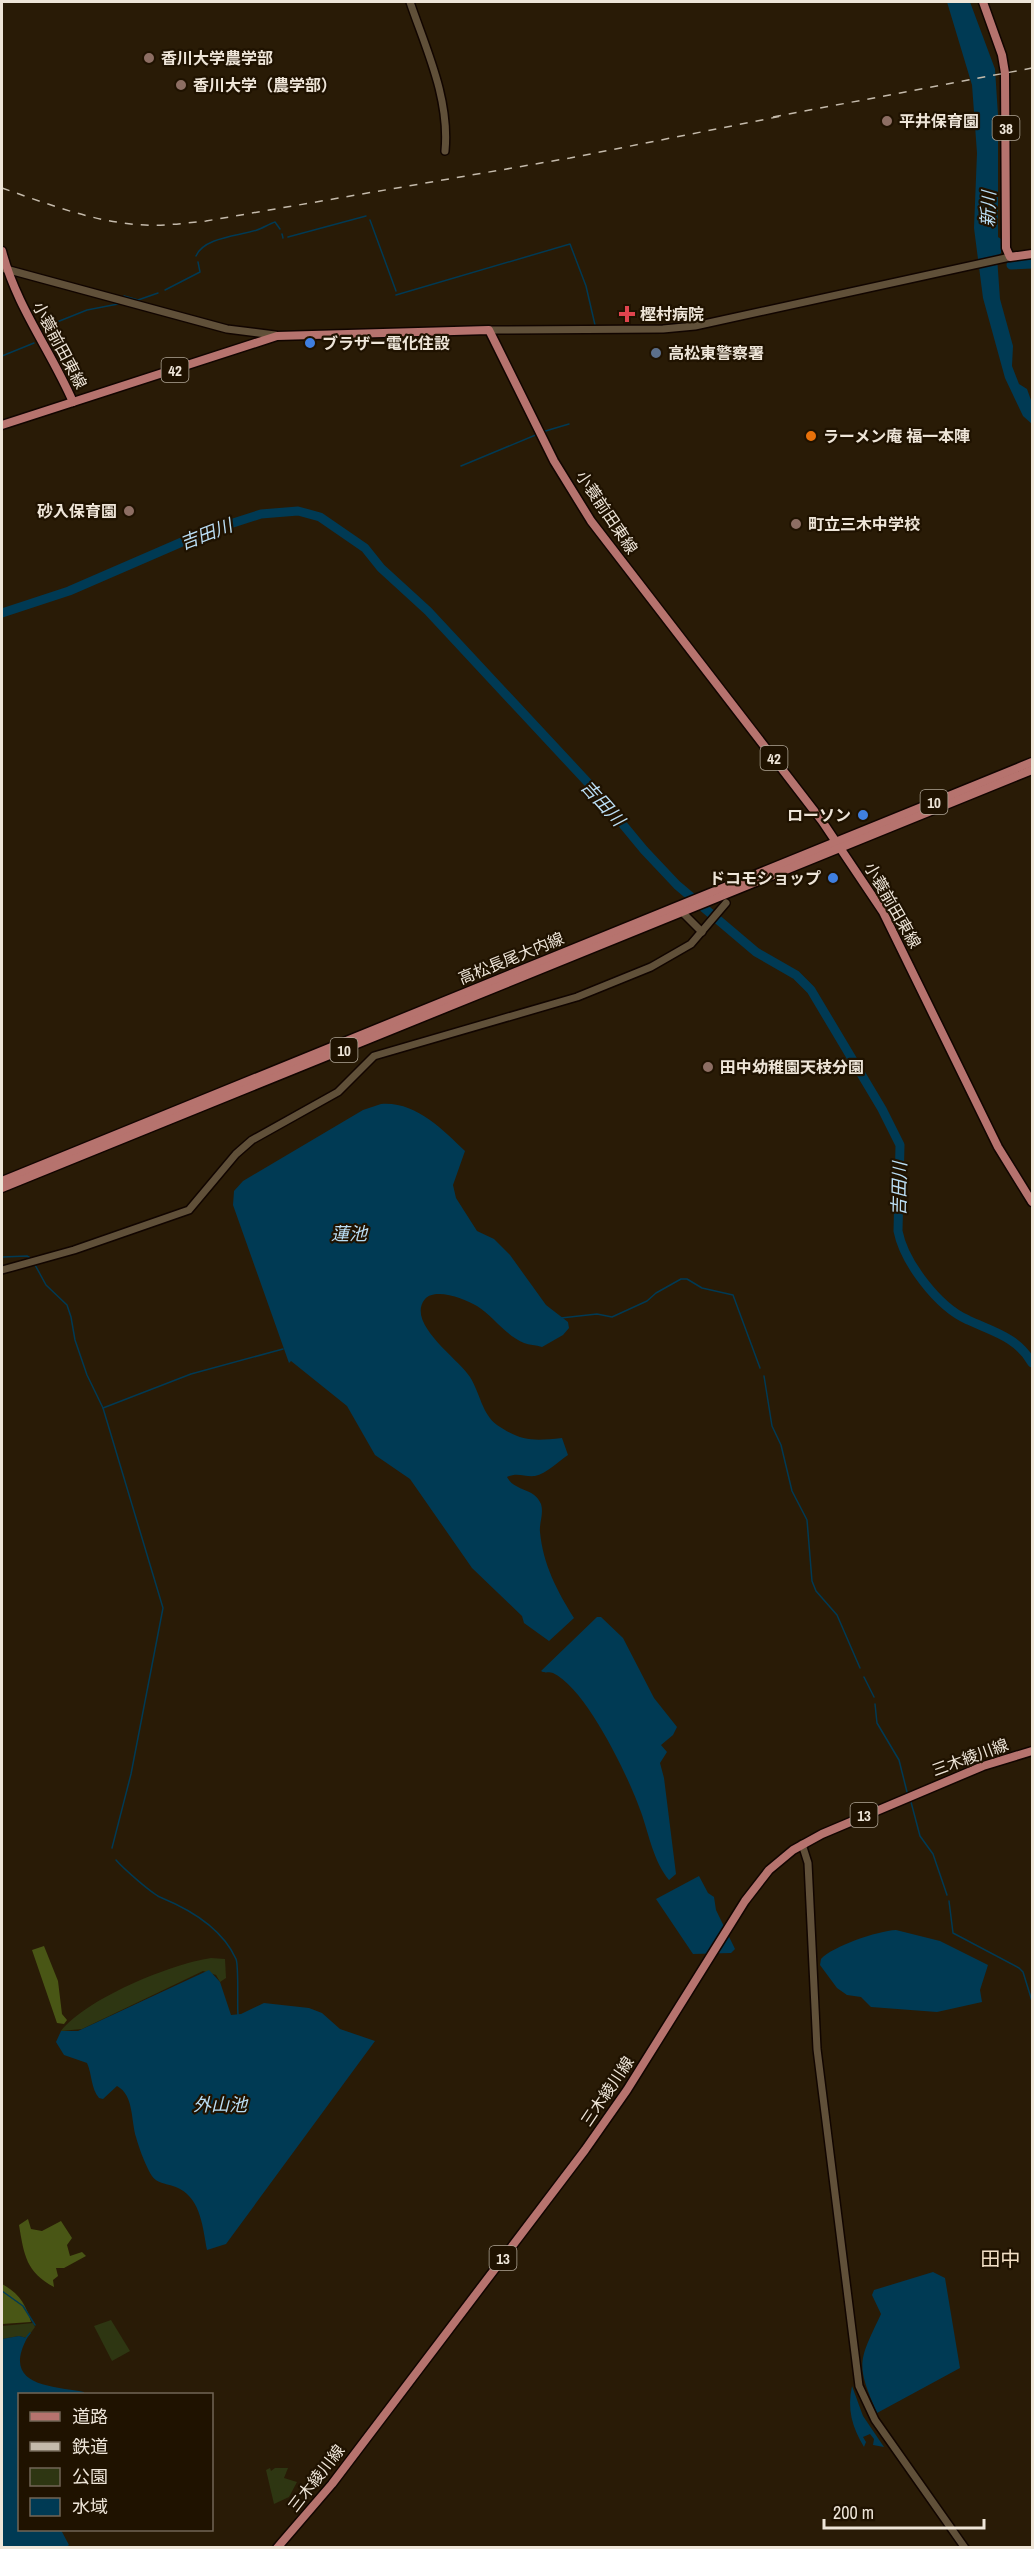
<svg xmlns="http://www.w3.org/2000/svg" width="1034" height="2549" font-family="'Archivo Narrow','Noto Sans JP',sans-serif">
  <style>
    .green { fill: #2e3612 }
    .forest { fill: #495615 }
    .water { fill: #003a54 }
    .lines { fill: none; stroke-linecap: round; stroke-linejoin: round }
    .stream { stroke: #003a54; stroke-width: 1.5 }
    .river { stroke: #003a54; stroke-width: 9 }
    .secondary-casing { stroke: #110500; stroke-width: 10 }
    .primary-casing { stroke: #110500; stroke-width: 11 }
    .secondary { stroke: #605039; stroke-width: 7 }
    .primary { stroke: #b6736e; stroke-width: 8 }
    .rail { stroke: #c4baab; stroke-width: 1.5; stroke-dasharray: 8 8; stroke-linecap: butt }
    .education-dot { fill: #8d6e63; stroke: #1f1200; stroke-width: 2 }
    .health-dot { fill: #e0444e; stroke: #1f1200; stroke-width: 2 }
    .shop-dot { fill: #3f7fe0; stroke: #1f1200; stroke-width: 2 }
    .service-dot { fill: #5c6f8a; stroke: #1f1200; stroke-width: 2 }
    .food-dot { fill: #e8710a; stroke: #1f1200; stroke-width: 2 }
    .labels { text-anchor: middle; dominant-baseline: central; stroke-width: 4.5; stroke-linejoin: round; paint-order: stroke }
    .shield { fill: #1f1200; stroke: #b0a697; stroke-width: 1.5 }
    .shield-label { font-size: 15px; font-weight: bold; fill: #eee5d8 }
    .poi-label { font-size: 16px; font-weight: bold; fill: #eee5d8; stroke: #1f1200; text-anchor: start }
    .street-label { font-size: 16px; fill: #eee5d8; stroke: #1f1200 }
    .water-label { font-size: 18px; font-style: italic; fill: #bbdef4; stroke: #1f1200 }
    .quarter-label { font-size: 20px; fill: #f1dec4; stroke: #1f1200 }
  </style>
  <rect width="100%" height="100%" fill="#291b06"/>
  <g class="green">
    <path d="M211 1958 225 1959 226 1978 220 1982 216 1975 203 1971 82 2029 61 2031C86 1999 170 1964 211 1958Z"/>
    <polygon points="111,2320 130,2351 112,2361 94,2326"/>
    <polygon points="33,2323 35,2327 27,2338 19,2336 2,2339 2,2326"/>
    <polygon points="270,2468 271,2471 275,2468 288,2468 284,2478 297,2482 289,2497 274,2504 266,2470"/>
  </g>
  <g class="forest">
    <polygon points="44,1946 58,1981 62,2014 67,2020 64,2024 57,2023 32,1950"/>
    <path d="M28 2219 31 2229 42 2231 61 2221 72 2238 67 2245 70 2256 82 2252 86 2256 64 2268H56L58 2276 53 2280 54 2287C26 2272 24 2255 19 2225Z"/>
    <path d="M2 2284C19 2293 26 2305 31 2322L2 2324Z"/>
  </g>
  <g class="water">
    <polygon points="947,2 970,2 995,69 998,115 998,237 1001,239 1001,253 997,257 1000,299 1013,346 1012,366 1019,384 1027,389 1032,403 1032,424 1023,416 1005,378 983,298 974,228 977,153 972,85"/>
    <path d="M381 1104C415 1101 442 1129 465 1151L453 1185 456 1198 477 1231 494 1239 510 1255 546 1305 568 1322 569 1328 563 1335 542 1347C536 1345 529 1345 524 1343 505 1335 493 1316 477 1306 466 1299 435 1287 425 1299 405 1323 460 1360 470 1377 480 1393 482 1414 497 1425 522 1442 534 1441 562 1438L568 1455C559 1461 546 1474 535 1476 524 1477 517 1472 507 1477 515 1492 534 1487 541 1504 544 1514 539 1523 540 1532 543 1564 557 1591 574 1618L549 1641 524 1623 522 1616 472 1568 410 1479 375 1455 347 1406 291 1361 289 1363 233 1205 234 1191 243 1181 363 1110Z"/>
    <path d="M597 1617H601L623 1638 654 1698 677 1727 673 1735 661 1745 667 1752 660 1763 664 1778 676 1874 669 1880C654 1862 649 1835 641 1812 629 1778 587 1689 553 1673 548 1671 546 1674 541 1671Z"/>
    <polygon points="699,1876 708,1893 714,1897 716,1910 735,1949 731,1953 693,1954 656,1899"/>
    <path d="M896 1930 940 1941 988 1965 980 1990 982 2002 937 2012 871 2007 861 1997 847 1995 837 1988 820 1965 821 1959C833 1946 877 1931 896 1930Z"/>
    <path d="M209 1970 220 1982 231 2015 241 2014 264 2003 309 2008 322 2013 340 2029 375 2041 226 2244 207 2250C203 2229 201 2200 180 2189 167 2182 156 2186 149 2171 144 2161 139 2148 136 2137 131 2121 134 2095 117 2086L103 2099 99 2098C91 2089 92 2074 87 2063L64 2055 56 2042 61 2031H78Z"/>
    <path d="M933 2272 945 2278 960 2368 877 2413C855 2363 859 2361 881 2314L872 2295 874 2290Z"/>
    <path d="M19 2336 27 2338C1 2387 53 2386 84 2392V2394H20V2530H61L69 2545 66 2547H2V2339Z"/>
    <path d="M852 2386 863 2416 884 2447 873 2445 874 2439 870 2434 863 2437 866 2442 864 2447C852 2427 847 2409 852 2386Z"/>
  </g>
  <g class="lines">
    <g class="stream">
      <polyline points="370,220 396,291"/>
      <polyline points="282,234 283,238"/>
      <polyline points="288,237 366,216"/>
      <path d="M196 256C204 237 240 236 257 230 263 228 269 224 275 222L280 229"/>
      <polyline points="165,290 200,272 198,262"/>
      <polyline points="396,295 570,244 586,286 595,325"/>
      <polyline points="124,296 138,300 158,293"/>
      <polyline points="42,328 87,310 118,304"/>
      <polyline points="2,356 34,343"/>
      <polyline points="542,432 569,424"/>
      <polyline points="461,466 538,434"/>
      <polyline points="2,1257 27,1256 32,1259"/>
      <polyline points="34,1263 46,1285 67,1305 71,1317 75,1340 87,1375 103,1408 163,1608 131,1774 112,1848"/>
      <polyline points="561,1318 597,1314 612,1317 647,1301 656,1293 681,1279 687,1279 702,1288 733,1295 760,1368"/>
      <polyline points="764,1376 772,1426 781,1445 792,1491 807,1520 812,1581 816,1591 837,1615 860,1668"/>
      <polyline points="103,1408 191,1374 283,1349"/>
      <polyline points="864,1677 874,1697"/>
      <polyline points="875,1704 877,1723 899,1760 907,1792"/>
      <polyline points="911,1802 920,1836 933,1854 947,1895"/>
      <path d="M116 1860C123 1868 153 1895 162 1898 191 1910 222 1928 236 1959 239 1966 237 2004 238 2015"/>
      <polyline points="949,1901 953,1933 1019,1968 1023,1972 1032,2001"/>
      <polyline points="2,2291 23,2306 35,2325"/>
      <polyline points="26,2338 30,2333"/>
    </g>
    <g class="river">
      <polyline points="1011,265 1032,264"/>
      <path d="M2 613 69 591 205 532 261 514 298 511 320 517 365 548 381 568 428 611 591 786 644 850 677 885 756 952 796 975 811 990 882 1109 900 1145 898 1231C904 1262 938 1307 968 1320 994 1332 1017 1337 1032 1363"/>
    </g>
    <defs>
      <g id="secondary">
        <path d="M410 2C426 49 450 99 445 151"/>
        <polyline points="2,268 227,329 275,335"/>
        <polyline points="489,330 663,329 695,326 1010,257"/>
        <polyline points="682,912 702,932"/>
        <polyline points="2,1270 74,1250 189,1210 236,1154 252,1140 338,1092 374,1056 577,997 651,967 691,944 726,903"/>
        <polyline points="802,1844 808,1863 817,2049 859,2386 875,2420 965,2548"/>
      </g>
      <g id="primary">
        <polyline points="983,2 1002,55 1005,73 1006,248 1010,257 1032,254"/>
        <path d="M2 251C16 306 51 351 73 402"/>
        <polyline points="2,425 277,336 489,330 554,461 591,521 822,821 883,912 998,1147 1032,1202"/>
        <polyline points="2,1181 1032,762"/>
        <polyline points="2,1188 1032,770"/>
        <polyline points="277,2548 332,2484 585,2150 627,2090 745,1901 769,1870 793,1850 822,1834 983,1766 1032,1751"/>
      </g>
    </defs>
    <use href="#secondary" class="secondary-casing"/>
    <use href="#primary" class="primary-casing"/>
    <use href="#secondary" class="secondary"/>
    <use href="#primary" class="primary"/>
    <g class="rail">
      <polyline points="773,117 1032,68"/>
      <path d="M2 188C48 204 96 223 145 225 165 226 186 223 206 221L570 158 782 116"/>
    </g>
  </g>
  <g class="education-dot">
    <circle cx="149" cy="58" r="6"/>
    <circle cx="181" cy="85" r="6"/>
    <circle cx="887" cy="121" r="6"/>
    <circle cx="129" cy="511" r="6"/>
    <circle cx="796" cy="524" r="6"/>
    <circle cx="708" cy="1067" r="6"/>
  </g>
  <path class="health-dot" d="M624 305h6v6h6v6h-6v6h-6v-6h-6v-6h6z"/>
  <g class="shop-dot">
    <circle cx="310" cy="343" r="6"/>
    <circle cx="863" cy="815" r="6"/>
    <circle cx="833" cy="878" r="6"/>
  </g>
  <circle class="service-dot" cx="656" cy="353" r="6"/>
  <circle class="food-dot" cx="811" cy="436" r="6"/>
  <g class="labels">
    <g class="shield">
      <rect x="992.5" y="116" width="27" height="24" rx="4.5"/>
      <rect x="161.5" y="358" width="27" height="24" rx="4.5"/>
      <rect x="760.5" y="746" width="27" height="24" rx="4.5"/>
      <rect x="920.5" y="790" width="27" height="24" rx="4.5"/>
      <rect x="330.5" y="1038" width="27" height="24" rx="4.5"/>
      <rect x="850.5" y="1803" width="27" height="24" rx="4.5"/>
      <rect x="489.5" y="2246" width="27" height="24" rx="4.5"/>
    </g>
    <g class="shield-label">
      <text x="1006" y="128">38</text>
      <text x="175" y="370">42</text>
      <text x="774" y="758">42</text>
      <text x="934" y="802">10</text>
      <text x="344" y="1050">10</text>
      <text x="864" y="1815">13</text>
      <text x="503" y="2258">13</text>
    </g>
    <g class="poi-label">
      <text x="161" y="58">香川大学農学部</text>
      <text x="193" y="85">香川大学（農学部）</text>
      <text x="899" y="121">平井保育園</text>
      <text x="640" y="314">樫村病院</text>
      <text x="322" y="343">ブラザー電化住設</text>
      <text x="668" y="353">高松東警察署</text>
      <text x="823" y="436">ラーメン庵 福一本陣</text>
      <text x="117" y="511" text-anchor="end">砂入保育園</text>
      <text x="808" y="524">町立三木中学校</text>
      <text x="851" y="815" text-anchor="end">ローソン</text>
      <text x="821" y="878" text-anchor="end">ドコモショップ</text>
      <text x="720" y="1067">田中幼稚園天枝分園</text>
    </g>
    <g class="street-label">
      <text transform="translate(60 345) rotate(62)">小蓑前田東線</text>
      <text transform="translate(607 512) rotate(56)">小蓑前田東線</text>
      <text transform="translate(893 905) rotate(60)">小蓑前田東線</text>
      <text transform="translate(511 958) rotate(-22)">高松長尾大内線</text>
      <text transform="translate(970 1757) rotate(-20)">三木綾川線</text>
      <text transform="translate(607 2091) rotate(-56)">三木綾川線</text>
      <text transform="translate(316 2478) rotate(-52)">三木綾川線</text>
    </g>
    <g class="water-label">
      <text transform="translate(988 209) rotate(-88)">新川</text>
      <text transform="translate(206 534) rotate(-21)">吉田川</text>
      <text transform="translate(603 803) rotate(48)">吉田川</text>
      <text transform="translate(899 1189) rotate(-89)">吉田川</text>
      <text x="349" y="1233">蓮池</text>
      <text x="220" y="2104">外山池</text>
    </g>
    <g class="quarter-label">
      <text x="1000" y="2258">田中</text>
    </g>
  </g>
  <rect width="1034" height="2549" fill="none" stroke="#eee5d8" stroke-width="6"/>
  <rect x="18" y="2393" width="195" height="138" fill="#1f1200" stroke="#726656" stroke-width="1.5"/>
  <rect x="30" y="2412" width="30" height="9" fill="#b6736e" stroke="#726656" stroke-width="1.5"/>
  <text x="72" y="2423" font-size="18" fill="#eee5d8">道路</text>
  <rect x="30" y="2442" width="30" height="9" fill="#c4baab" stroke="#726656" stroke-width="1.5"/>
  <text x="72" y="2453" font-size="18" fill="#eee5d8">鉄道</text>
  <rect x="30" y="2468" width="30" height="18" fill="#2e3612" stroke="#726656" stroke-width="1.5"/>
  <text x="72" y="2483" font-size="18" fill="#eee5d8">公園</text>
  <rect x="30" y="2498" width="30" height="18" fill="#003a54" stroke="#726656" stroke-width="1.5"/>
  <text x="72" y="2513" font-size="18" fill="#eee5d8">水域</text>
  <path d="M824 2519v9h160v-9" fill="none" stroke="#eee5d8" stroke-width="3"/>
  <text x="833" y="2519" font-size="18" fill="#eee5d8" stroke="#1f1200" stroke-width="4.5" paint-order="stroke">200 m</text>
</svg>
